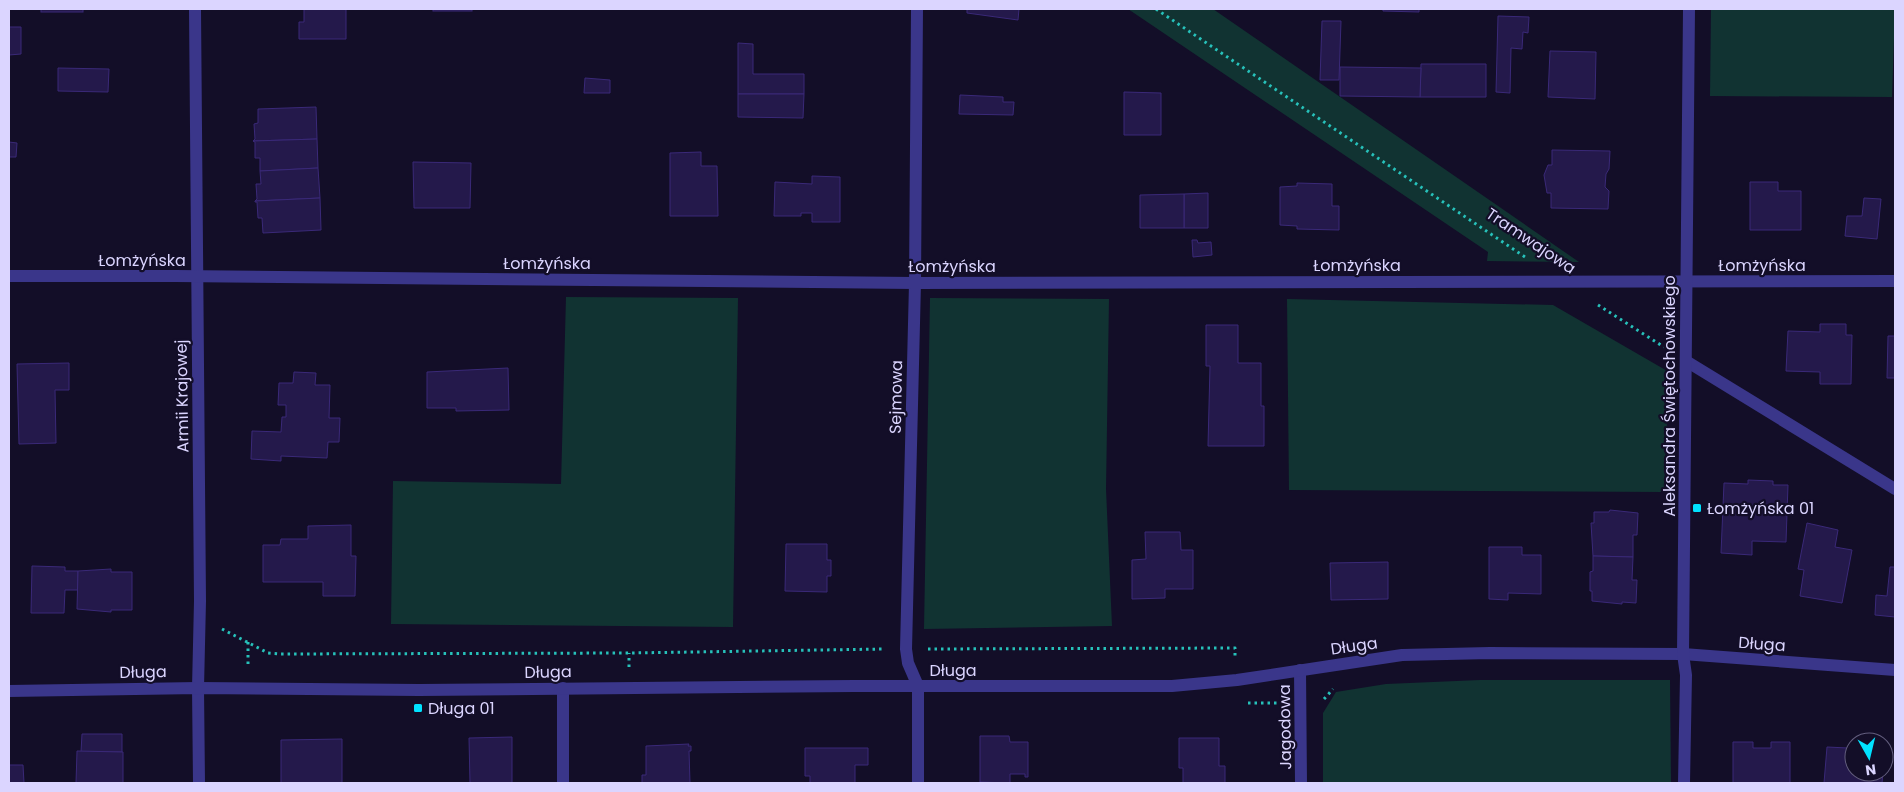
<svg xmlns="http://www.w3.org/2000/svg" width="1904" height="792" font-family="Poppins,sans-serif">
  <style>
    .green { fill: #113332 }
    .building { fill: #24194b; stroke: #3a2978 }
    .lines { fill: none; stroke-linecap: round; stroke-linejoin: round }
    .path { stroke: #27c1ba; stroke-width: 3; stroke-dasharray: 2.5 4; stroke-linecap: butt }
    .minor { stroke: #3a368a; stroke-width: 12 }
    .poi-dot { fill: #01e2ff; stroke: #130e28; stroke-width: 2 }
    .labels { text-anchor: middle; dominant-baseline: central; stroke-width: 4.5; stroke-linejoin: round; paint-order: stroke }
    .street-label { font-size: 16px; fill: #dbd5ff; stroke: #130e28 }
    .poi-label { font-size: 16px; fill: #dbd5ff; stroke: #130e28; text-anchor: start }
  </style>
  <rect width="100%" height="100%" fill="#130e28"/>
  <g class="green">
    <polygon points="1128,9 1213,9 1579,262 1487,261 1488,252"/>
    <polygon points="1711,9 1895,9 1892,97 1710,96"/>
    <polygon points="566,297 738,298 733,627 391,624 393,481 561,484"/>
    <polygon points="930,298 1109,299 1106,489 1112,626 924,629"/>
    <polygon points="1287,299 1553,305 1669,372 1664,492 1289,490"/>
    <polygon points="1480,680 1670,680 1671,783 1323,783 1323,713 1336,692 1386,684"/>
  </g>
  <g class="building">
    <rect x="41" y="9" width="42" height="3"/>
    <polygon points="304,9 346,9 346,39 299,39 299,22 304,22"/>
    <rect x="433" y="9" width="39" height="2"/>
    <polygon points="967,9 1019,9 1018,20 967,13"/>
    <polygon points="1383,9 1419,9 1419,12 1383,11"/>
    <polygon points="1498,16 1529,17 1528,33 1523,32 1522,49 1511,48 1510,93 1496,92"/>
    <polygon points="1322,21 1341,21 1339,80 1320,80"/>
    <polygon points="9,27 21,27 21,54 9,55"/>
    <polygon points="738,43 753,44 753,74 804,74 804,94 738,94"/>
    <polygon points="1550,51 1596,52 1595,99 1548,97"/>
    <polygon points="1421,64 1486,64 1486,97 1420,97"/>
    <polygon points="1340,67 1421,68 1420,97 1340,96"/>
    <polygon points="58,68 109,69 108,92 58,91"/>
    <polygon points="585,78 610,80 610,93 584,93"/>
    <polygon points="1124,92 1161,93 1161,135 1124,135"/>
    <polygon points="738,94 804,94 803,118 738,117"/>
    <polygon points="960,95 1003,97 1003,102 1014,102 1013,115 959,114"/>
    <polygon points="316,107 317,139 253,141 255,139 254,124 258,123 258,109"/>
    <polygon points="317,139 318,168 260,171 260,158 255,158 255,142 253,141"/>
    <polygon points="9,142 17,143 16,157 9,157"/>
    <polygon points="1552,150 1610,151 1609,169 1606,174 1605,187 1609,191 1608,209 1551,208 1551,193 1547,193 1544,175 1548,165 1552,165"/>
    <polygon points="701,152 701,166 717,166 718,216 670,216 670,153"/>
    <polygon points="413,162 471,163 470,208 414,208"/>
    <polygon points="318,168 320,198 255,201 257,199 256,184 261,184 260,171"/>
    <polygon points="812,176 840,177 840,222 812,222 812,213 801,213 801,216 774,216 775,182 812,184"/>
    <polygon points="1750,182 1778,182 1778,191 1801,191 1801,230 1750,230"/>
    <polygon points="1297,183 1332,184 1332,206 1339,206 1339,230 1297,229 1297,226 1280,225 1280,187 1297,186"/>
    <polygon points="1208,193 1208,228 1184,228 1184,194"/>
    <polygon points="1184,194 1184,228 1140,228 1140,195"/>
    <polygon points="320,198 321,230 263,233 262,218 258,218 257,202 255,202 255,201"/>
    <polygon points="1864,198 1881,199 1877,239 1845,236 1847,216 1862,216"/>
    <polygon points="1192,240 1197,240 1198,243 1211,242 1212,255 1193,257"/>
    <polygon points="1820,324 1846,324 1846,335 1852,335 1851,384 1820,384 1820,372 1786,371 1788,331 1820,332"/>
    <polygon points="1206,325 1238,325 1238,363 1261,363 1261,406 1264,406 1264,446 1208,446 1210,366 1206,366"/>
    <polygon points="1888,336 1895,336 1895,378 1887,378"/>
    <polygon points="69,363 69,390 55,390 56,443 19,444 17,364"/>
    <polygon points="508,368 509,410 456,411 456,408 427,408 427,372"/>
    <polygon points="294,372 316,373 315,385 330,385 329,418 340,418 339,442 328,442 327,458 281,456 281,461 251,459 252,431 281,432 282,417 286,417 286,405 278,405 279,383 293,383"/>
    <polygon points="1748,480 1773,481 1773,485 1788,485 1786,542 1752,541 1752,555 1721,553 1724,483 1748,484"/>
    <polygon points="1610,510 1638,513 1637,535 1633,535 1633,557 1593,556 1591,523 1594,523 1594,512 1609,512"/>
    <polygon points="1807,523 1838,530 1835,547 1852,550 1842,603 1800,596 1804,570 1798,569"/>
    <polygon points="351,525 351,556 356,556 355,596 323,596 323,582 263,582 263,545 280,545 281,539 308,539 308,526"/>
    <polygon points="1145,532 1180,532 1181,550 1193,550 1193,589 1165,589 1165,598 1132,599 1132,560 1146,559"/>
    <polygon points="786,544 827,544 827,560 831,560 831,576 827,576 827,592 785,591"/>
    <polygon points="1489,547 1522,547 1522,555 1541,555 1541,594 1508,593 1508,600 1489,599"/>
    <polygon points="1593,556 1633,557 1632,580 1637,580 1636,603 1622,602 1622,604 1592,601 1592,591 1590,591 1590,572 1593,571"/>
    <polygon points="1388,562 1388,599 1331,600 1330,563"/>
    <polygon points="32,566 65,567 65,571 78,571 78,590 65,590 64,613 31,613"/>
    <polygon points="1890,567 1895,567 1895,617 1875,615 1876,595 1887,596"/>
    <polygon points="111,569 111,572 132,572 132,610 111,610 111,612 77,609 78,571"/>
    <polygon points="82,734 122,734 122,752 81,752"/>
    <polygon points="980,736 1009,736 1010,742 1028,742 1028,777 1025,777 1025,774 1010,774 1010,783 980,782"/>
    <polygon points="512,737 512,783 470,783 469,738"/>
    <polygon points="1179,738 1219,738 1219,766 1225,766 1225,783 1183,783 1183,768 1179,768"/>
    <polygon points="342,739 342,783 281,783 281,740"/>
    <polygon points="1733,742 1753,742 1753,748 1771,748 1771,742 1790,742 1790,783 1733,783"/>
    <polygon points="689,744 688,746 691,746 691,751 689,751 690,783 642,783 642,775 646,775 646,746"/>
    <polygon points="1827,747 1848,748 1848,752 1854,753 1854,772 1883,772 1882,783 1824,783"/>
    <polygon points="805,748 868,748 868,765 855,765 855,783 810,783 810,776 805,776"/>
    <polygon points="77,751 123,752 123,783 76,783"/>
    <polygon points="9,765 23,765 24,783 9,783"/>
  </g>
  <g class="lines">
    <g class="path">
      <polyline points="1156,9 1528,259"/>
      <polyline points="1598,305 1664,347"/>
      <polyline points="222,629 268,653 281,654 629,653 884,649"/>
      <polyline points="248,642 248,667"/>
      <polyline points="928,649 1235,648 1235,658"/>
      <polyline points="629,667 629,653"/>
      <polyline points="1324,699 1333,689"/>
      <polyline points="1248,703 1279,703"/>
    </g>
    <g class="minor">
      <polyline points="195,9 200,601 198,688 199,783"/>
      <polyline points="917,9 915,283 906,649 908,663 918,686 918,783"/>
      <polyline points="9,276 175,276 915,283 1895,281"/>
      <polyline points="1686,361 1895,489"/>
      <polyline points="1300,670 1301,783"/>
      <polyline points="563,688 563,783"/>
      <polyline points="9,691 198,688 419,690 854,686 1172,686 1237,680 1402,655 1490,653 1683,654 1895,670"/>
      <polyline points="1684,783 1686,675 1683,654 1689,9"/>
    </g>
  </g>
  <g class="poi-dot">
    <rect x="1692" y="503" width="10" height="10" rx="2.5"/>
    <rect x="413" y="703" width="10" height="10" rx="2.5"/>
  </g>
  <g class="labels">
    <g class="street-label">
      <text transform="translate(1531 241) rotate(34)">Tramwajowa</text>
      <text x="142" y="260">Łomżyńska</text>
      <text x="547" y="263">Łomżyńska</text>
      <text x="1357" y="265">Łomżyńska</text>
      <text x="1762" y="265">Łomżyńska</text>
      <text x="952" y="266">Łomżyńska</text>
      <text transform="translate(182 396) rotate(-91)">Armii Krajowej</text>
      <text transform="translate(1669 396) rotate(-90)">Aleksandra Świętochowskiego</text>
      <text transform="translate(896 397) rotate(-89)">Sejmowa</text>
      <text transform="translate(1762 644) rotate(4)">Długa</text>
      <text transform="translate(1354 646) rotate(-8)">Długa</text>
      <text x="953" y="670">Długa</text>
      <text transform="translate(143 672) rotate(-1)">Długa</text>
      <text transform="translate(548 672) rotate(-1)">Długa</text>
      <text transform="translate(1285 727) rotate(-91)">Jagodowa</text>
    </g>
    <g class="poi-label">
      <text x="1707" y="508">Łomżyńska 01</text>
      <text x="428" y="708">Długa 01</text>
    </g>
  </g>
  <rect width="1904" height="792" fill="none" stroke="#dbd5ff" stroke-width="20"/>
  <g transform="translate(1869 757) rotate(172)"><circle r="24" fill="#130e28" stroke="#635e7e"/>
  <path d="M0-4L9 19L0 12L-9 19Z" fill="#01e2ff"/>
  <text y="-8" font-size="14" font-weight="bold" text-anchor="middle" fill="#dbd5ff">N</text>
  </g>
</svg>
